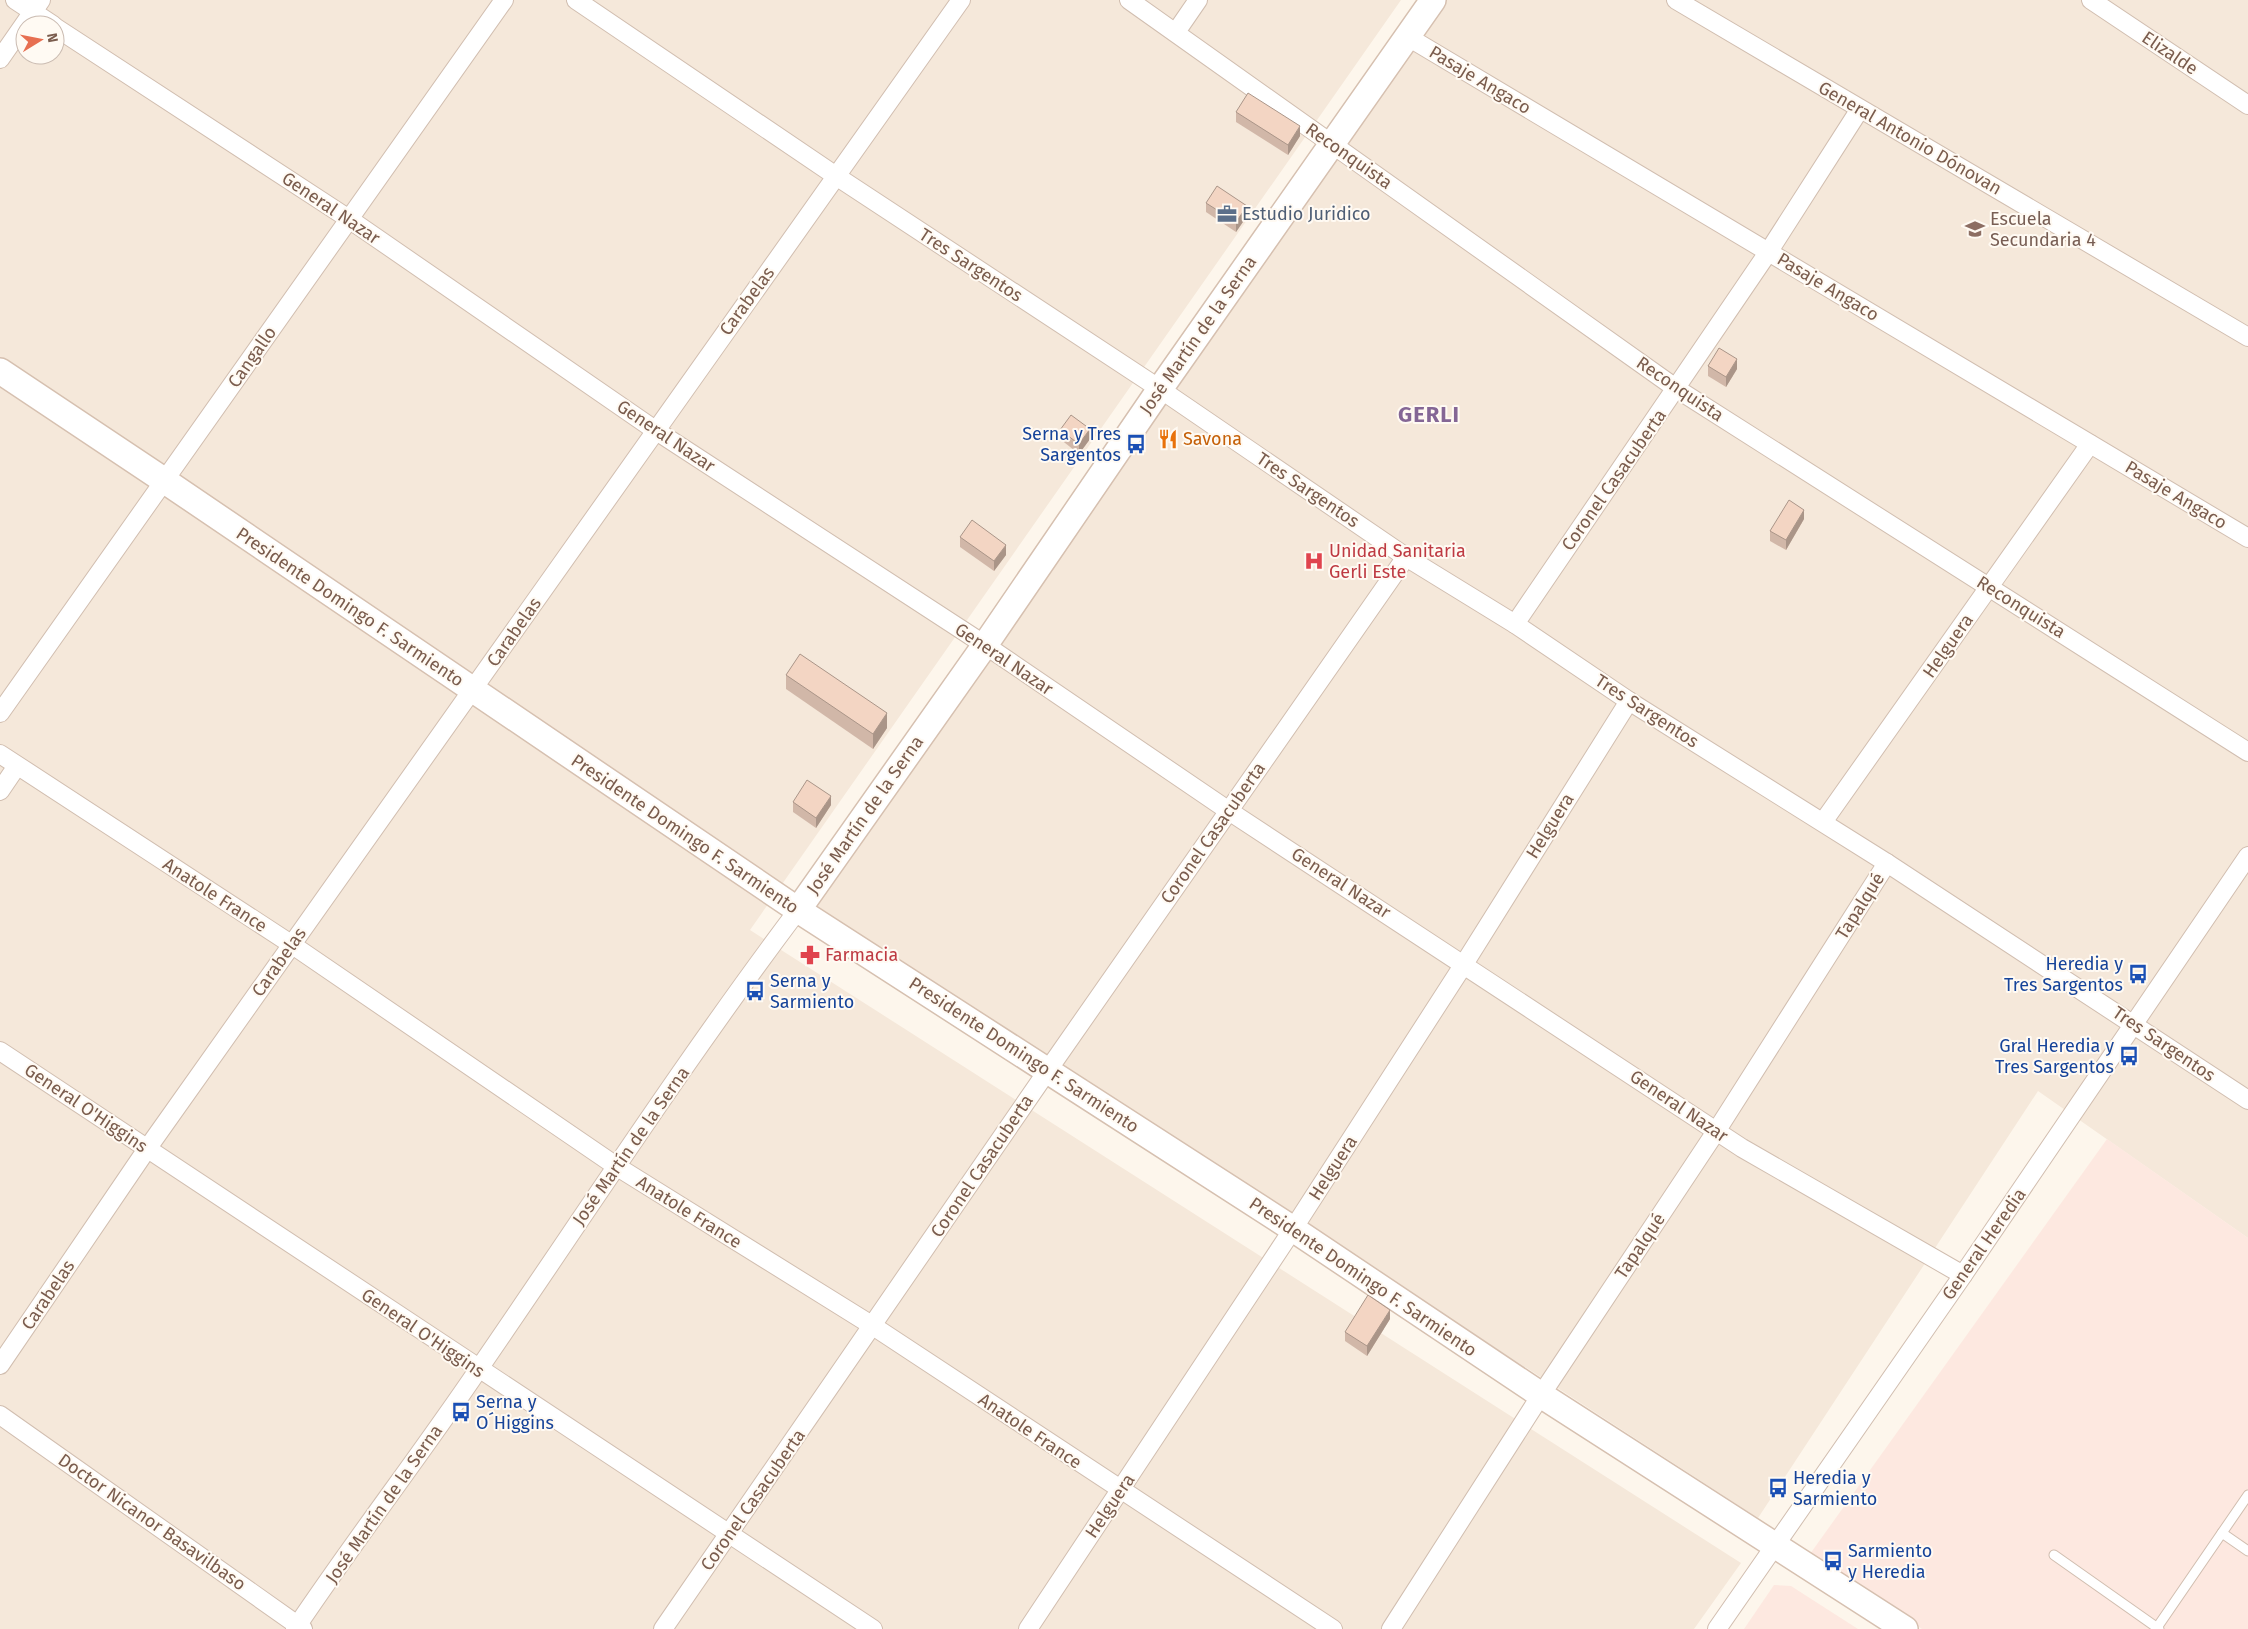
<svg xmlns="http://www.w3.org/2000/svg" width="2248" height="1629" font-family="'Fira Sans',sans-serif">
  <style>
    .residential { fill: #f5e8da; fill-rule: evenodd }
    .commercial { fill: #fde8e0 }
    .lines { fill: none; stroke-linecap: round; stroke-linejoin: round }
    .lane-casing { stroke: #d1beb0; stroke-width: 11 }
    .street-casing { stroke: #d1beb0; stroke-width: 20 }
    .secondary-casing { stroke: #d6c0b0; stroke-width: 28 }
    .lane { stroke: #fff; stroke-width: 9 }
    .street { stroke: #fff; stroke-width: 18 }
    .secondary { stroke: #fff; stroke-width: 25 }
    .wall { fill: #d1b7a8 }
    .shaded-wall { fill: #aa9588 }
    .building { fill: #f3d5c3; stroke: #aa9588 }
    .labels { text-anchor: middle; dominant-baseline: central; stroke-width: 4; stroke-linejoin: round; paint-order: stroke }
    .street-label { font-size: 18px; fill: #7a5c4d; stroke: #fffaf3 }
    .service-label { font-size: 18px; fill: #4e5e75; stroke: #fffaf3; text-anchor: start }
    .education-label { font-size: 18px; fill: #785e54; stroke: #fffaf3; text-anchor: start }
    .transit-label { font-size: 18px; fill: #164399; stroke: #fffaf3; text-anchor: start }
    .food-label { font-size: 18px; fill: #c56008; stroke: #fffaf3; text-anchor: start }
    .health-label { font-size: 18px; fill: #be3a42; stroke: #fffaf3; text-anchor: start }
    .district-label { font-size: 22px; font-weight: bold; letter-spacing: 1px; fill: #846695; stroke: #fffaf3 }
  </style>
  <rect width="100%" height="100%" fill="#fdf6ec"/>
  <g class="residential">
    <path d="M0 0H1401L750 930 1741 1563 1694 1629H0ZM25 25H55V55H25Z"/>
    <polygon points="1443,0 2248,0 2248,1238 2038,1091 1758,1518 809,903"/>
  </g>
  <g class="commercial">
    <polygon points="2107,1139 2248,1238 2248,1629 1922,1629 1810,1554"/>
    <polygon points="1774,1585 1791,1586 1858,1629 1744,1629"/>
  </g>
  <g class="lines">
    <defs>
      <g id="lane">
        <polyline points="2222,1533 2248,1551"/>
        <polyline points="2054,1555 2159,1629"/>
        <polyline points="2156,1629 2248,1495"/>
      </g>
      <g id="street">
        <polyline points="15,0 53,25"/>
        <polyline points="576,0 836,176 1160,389 1406,557 1515,624 1629,701 1887,863 2248,1100"/>
        <polyline points="1129,0 1677,389 2248,752"/>
        <polyline points="1676,0 2248,337"/>
        <polyline points="2091,0 2248,105"/>
        <polyline points="55,27 349,219 655,430 985,645 1229,811 1742,1148 1963,1275"/>
        <polyline points="1176,32 1198,0"/>
        <polyline points="1408,37 2248,538"/>
        <polyline points="0,59 41,0"/>
        <polyline points="1515,624 1769,251 1860,109"/>
        <polyline points="0,713 504,0"/>
        <polyline points="0,754 291,944 616,1166 873,1326 1333,1629"/>
        <polyline points="0,791 17,766"/>
        <polyline points="1823,822 2090,444"/>
        <polyline points="0,1051 873,1629"/>
        <polyline points="0,1365 147,1149 961,0"/>
        <polyline points="0,1415 303,1629"/>
        <path d="M295 1629C354 1541 419 1457 478 1370 584 1216 685 1060 798 910"/>
        <polyline points="663,1629 1048,1070 1406,557"/>
        <polyline points="1028,1629 1293,1229 1464,964 1629,701"/>
        <polyline points="1391,1629 1541,1395 1717,1130 1887,863"/>
        <polyline points="1717,1629 1963,1275 2248,856"/>
      </g>
      <g id="secondary">
        <polyline points="0,371 165,481 798,910 1293,1229 1541,1395 1905,1629"/>
        <polyline points="798,910 985,645 1160,389 1433,0"/>
      </g>
    </defs>
    <use href="#lane" class="lane-casing"/>
    <use href="#street" class="street-casing"/>
    <use href="#secondary" class="secondary-casing"/>
    <use href="#lane" class="lane"/>
    <use href="#street" class="street"/>
    <use href="#secondary" class="secondary"/>
  </g>
  <g class="wall">
    <polygon points="1236,112 1300,136 1288,155 1236,122"/>
    <polygon points="1206,203 1247,216 1236,232 1206,212"/>
    <polygon points="1708,366 1737,369 1726,387 1708,376"/>
    <polygon points="1060,430 1090,439 1079,454 1060,439"/>
    <polygon points="1804,519 1786,550 1770,541 1770,531"/>
    <polygon points="960,537 1006,555 994,571 960,547"/>
    <polygon points="786,675 887,728 873,749 786,689"/>
    <polygon points="793,802 831,805 816,828 793,812"/>
    <polygon points="1390,1319 1367,1356 1345,1341 1345,1332"/>
  </g>
  <g class="shaded-wall">
    <polygon points="1300,126 1300,136 1288,155 1288,145"/>
    <polygon points="1247,206 1247,216 1236,232 1236,222"/>
    <polygon points="1737,359 1737,369 1726,387 1726,377"/>
    <polygon points="1090,429 1090,439 1079,454 1079,444"/>
    <polygon points="1804,510 1804,519 1786,550 1786,540"/>
    <polygon points="1006,545 1006,555 994,571 994,561"/>
    <polygon points="887,713 887,728 873,749 873,734"/>
    <polygon points="831,796 831,805 816,828 816,818"/>
    <polygon points="1390,1310 1390,1319 1367,1356 1367,1346"/>
  </g>
  <g class="building">
    <polygon points="1248,93 1300,126 1288,145 1236,112"/>
    <polygon points="1217,186 1247,206 1236,222 1206,203"/>
    <polygon points="1719,348 1737,359 1726,377 1708,366"/>
    <polygon points="1071,415 1090,429 1079,444 1060,430"/>
    <polygon points="1789,500 1804,510 1786,540 1770,531"/>
    <polygon points="972,520 1006,545 994,561 960,537"/>
    <polygon points="800,654 887,713 873,734 786,675"/>
    <polygon points="807,780 831,796 816,818 793,802"/>
    <polygon points="1368,1295 1390,1310 1367,1346 1345,1332"/>
  </g>
  <defs>
    <symbol id="office-bare" viewBox="-9 -9 18 18"><path d="M-6-3h4V-5.5h4V-3h4V5H-6ZM-1-4.5V-3h2v-1.5ZM-6 0V1H6V0Z" fill="#5c6f8a" stroke="#fffaf3" stroke-width="2.5" paint-order="stroke"/></symbol>
    <symbol id="school-bare" viewBox="-9 -9 18 18"><path d="M0-5L7-2L0 1L-7-2ZM-4 1L0 2.5L4 1V4Q0 6-4 4Z" fill="#8d6e63" stroke="#fffaf3" stroke-width="2.5" paint-order="stroke"/></symbol>
    <symbol id="restaurant-bare" viewBox="-9 -9 18 18"><path d="M-5-6h1v4h1v-4h1v4h1v-4h1v5L-1.5 .5V6h-2V.5L-5-1ZM5-6V6H3V1.5H1.5Q1.5-4 5-6Z" fill="#e8710a" stroke="#fffaf3" stroke-width="2.5" paint-order="stroke"/></symbol>
    <symbol id="bus-bare" viewBox="-9 -9 18 18"><path d="M-5-6H5V4H4V6H2V4H-2V6H-4V4H-5ZM-3.5-4V0h7V-4ZM-3.5 1.2v1.5H-2V1.2ZM2 1.2v1.5H3.5V1.2Z" fill="#1a4fb4" stroke="#fffaf3" stroke-width="2.5" paint-order="stroke"/></symbol>
    <symbol id="hospital-bare" viewBox="-9 -9 18 18"><path d="M-5-5h3v3.5h4V-5h3V5h-3V1.5h-4V5h-3Z" fill="#e0444e" stroke="#fffaf3" stroke-width="2.5" paint-order="stroke"/></symbol>
    <symbol id="pharmacy-bare" viewBox="-9 -9 18 18"><path d="M-2-6h4v4h4v4h-4v4h-4v-4h-4v-4h4Z" fill="#e0444e" stroke="#fffaf3" stroke-width="2.5" paint-order="stroke"/></symbol>
  </defs>
  <g fill-rule="evenodd">
    <use href="#office-bare" x="1213" y="200" width="28" height="28"/>
    <use href="#school-bare" x="1961" y="215" width="28" height="28"/>
    <use href="#restaurant-bare" x="1154" y="425" width="28" height="28"/>
    <use href="#bus-bare" x="1122" y="430" width="28" height="28"/>
    <use href="#hospital-bare" x="1300" y="547" width="28" height="28"/>
    <use href="#pharmacy-bare" x="796" y="941" width="28" height="28"/>
    <use href="#bus-bare" x="2124" y="960" width="28" height="28"/>
    <use href="#bus-bare" x="741" y="977" width="28" height="28"/>
    <use href="#bus-bare" x="2115" y="1042" width="28" height="28"/>
    <use href="#bus-bare" x="447" y="1398" width="28" height="28"/>
    <use href="#bus-bare" x="1764" y="1474" width="28" height="28"/>
    <use href="#bus-bare" x="1819" y="1547" width="28" height="28"/>
  </g>
  <g class="labels">
    <g class="street-label">
      <text transform="translate(2170 53) rotate(34)">Elizalde</text>
      <text transform="translate(1480 80) rotate(31)">Pasaje Angaco</text>
      <text transform="translate(1910 138) rotate(30)">General Antonio Dónovan</text>
      <text transform="translate(1349 156) rotate(35)">Reconquista</text>
      <text transform="translate(331 208) rotate(34)">General Nazar</text>
      <text transform="translate(971 265) rotate(33)">Tres Sargentos</text>
      <text transform="translate(1828 287) rotate(31)">Pasaje Angaco</text>
      <text transform="translate(747 301) rotate(-54)">Carabelas</text>
      <text transform="translate(1198 335) rotate(-55)">José Martín de la Serna</text>
      <text transform="translate(252 357) rotate(-55)">Cangallo</text>
      <text transform="translate(1680 389) rotate(34)">Reconquista</text>
      <text transform="translate(666 436) rotate(34)">General Nazar</text>
      <text transform="translate(1614 480) rotate(-55)">Coronel Casacuberta</text>
      <text transform="translate(1308 490) rotate(34)">Tres Sargentos</text>
      <text transform="translate(2176 495) rotate(31)">Pasaje Angaco</text>
      <text transform="translate(350 607) rotate(34)">Presidente Domingo F. Sarmiento</text>
      <text transform="translate(2021 607) rotate(32)">Reconquista</text>
      <text transform="translate(514 632) rotate(-55)">Carabelas</text>
      <text transform="translate(1948 646) rotate(-55)">Helguera</text>
      <text transform="translate(1004 659) rotate(34)">General Nazar</text>
      <text transform="translate(1647 711) rotate(33)">Tres Sargentos</text>
      <text transform="translate(865 815) rotate(-55)">José Martín de la Serna</text>
      <text transform="translate(1550 826) rotate(-58)">Helguera</text>
      <text transform="translate(1213 833) rotate(-55)">Coronel Casacuberta</text>
      <text transform="translate(685 834) rotate(34)">Presidente Domingo F. Sarmiento</text>
      <text transform="translate(1341 883) rotate(33)">General Nazar</text>
      <text transform="translate(215 895) rotate(33)">Anatole France</text>
      <text transform="translate(1860 906) rotate(-58)">Tapalqué</text>
      <text transform="translate(279 962) rotate(-55)">Carabelas</text>
      <text transform="translate(2164 1044) rotate(34)">Tres Sargentos</text>
      <text transform="translate(1024 1055) rotate(33)">Presidente Domingo F. Sarmiento</text>
      <text transform="translate(1679 1106) rotate(34)">General Nazar</text>
      <text transform="translate(86 1108) rotate(34)">General O'Higgins</text>
      <text transform="translate(631 1146) rotate(-55)">José Martín de la Serna</text>
      <text transform="translate(982 1166) rotate(-56)">Coronel Casacuberta</text>
      <text transform="translate(1333 1168) rotate(-57)">Helguera</text>
      <text transform="translate(689 1212) rotate(32)">Anatole France</text>
      <text transform="translate(1984 1244) rotate(-55)">General Heredia</text>
      <text transform="translate(1640 1246) rotate(-56)">Tapalqué</text>
      <text transform="translate(1363 1277) rotate(34)">Presidente Domingo F. Sarmiento</text>
      <text transform="translate(48 1295) rotate(-56)">Carabelas</text>
      <text transform="translate(423 1333) rotate(34)">General O'Higgins</text>
      <text transform="translate(1030 1431) rotate(34)">Anatole France</text>
      <text transform="translate(753 1500) rotate(-55)">Coronel Casacuberta</text>
      <text transform="translate(384 1504) rotate(-55)">José Martín de la Serna</text>
      <text transform="translate(1110 1506) rotate(-56)">Helguera</text>
      <text transform="translate(152 1522) rotate(35)">Doctor Nicanor Basavilbaso</text>
    </g>
    <g class="service-label">
      <text x="1242" y="214">Estudio Juridico</text>
    </g>
    <g class="education-label">
      <text x="1990" y="219">Escuela<tspan x="1990" dy="21">Secundaria 4</tspan></text>
    </g>
    <g class="transit-label">
      <text x="1121" y="434" text-anchor="end">Serna y Tres<tspan x="1121" dy="21">Sargentos</tspan></text>
      <text x="2123" y="964" text-anchor="end">Heredia y<tspan x="2123" dy="21">Tres Sargentos</tspan></text>
      <text x="770" y="981">Serna y<tspan x="770" dy="21">Sarmiento</tspan></text>
      <text x="2114" y="1046" text-anchor="end">Gral Heredia y<tspan x="2114" dy="21">Tres Sargentos</tspan></text>
      <text x="476" y="1402">Serna y<tspan x="476" dy="21">O´Higgins</tspan></text>
      <text x="1793" y="1478">Heredia y<tspan x="1793" dy="21">Sarmiento</tspan></text>
      <text x="1848" y="1551">Sarmiento<tspan x="1848" dy="21">y Heredia</tspan></text>
    </g>
    <g class="food-label">
      <text x="1183" y="439">Savona</text>
    </g>
    <g class="health-label">
      <text x="1329" y="551">Unidad Sanitaria<tspan x="1329" dy="21">Gerli Este</tspan></text>
      <text x="825" y="955">Farmacia</text>
    </g>
    <g class="district-label">
      <text x="1429" y="414">GERLI</text>
    </g>
  </g>
  <g transform="translate(40 40) rotate(80)"><circle r="24" fill="#fffaf3" stroke="#cabbb1"/>
  <path d="M0-4L9 19L0 12L-9 19Z" fill="#e76f51"/>
  <text y="-8" font-size="14" font-weight="bold" text-anchor="middle" fill="#7a5c4d">N</text>
  </g>
</svg>
